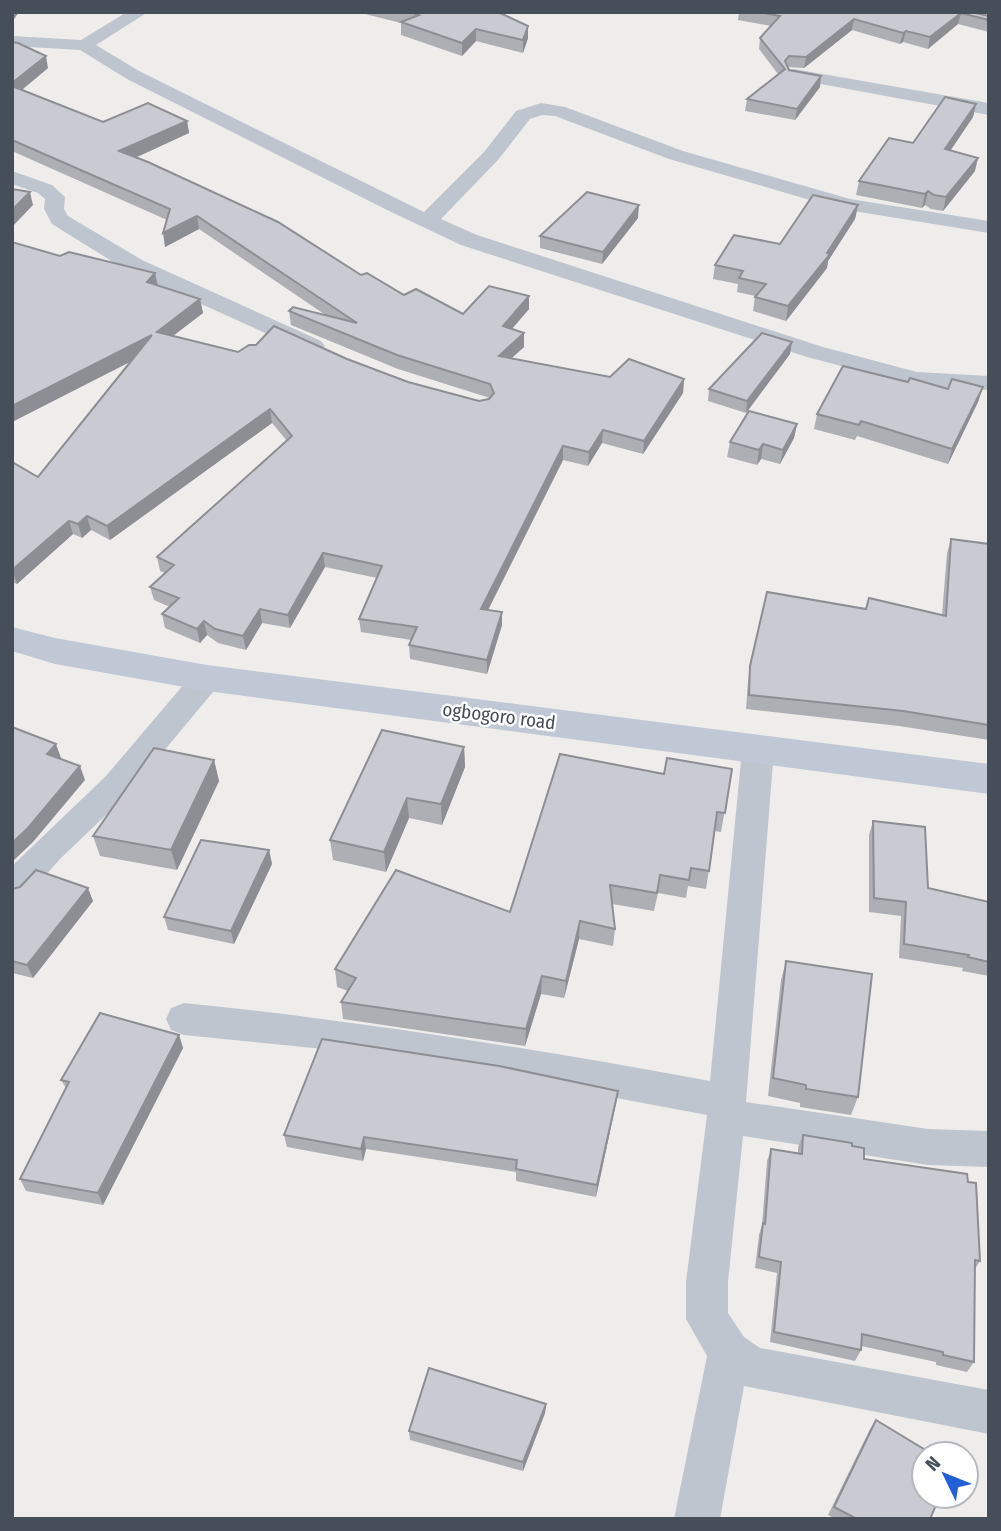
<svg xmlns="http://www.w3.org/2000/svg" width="1001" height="1531" font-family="'Fira Sans Condensed',sans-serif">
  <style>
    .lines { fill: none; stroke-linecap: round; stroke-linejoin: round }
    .street { fill: #bec5ce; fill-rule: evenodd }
    .secondary { fill: #c0c8d5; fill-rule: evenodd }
    .wall { fill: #aeafb5 }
    .shaded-wall { fill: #8d8e93 }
    .building { fill: #cacbd2; stroke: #8d8e93; stroke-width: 2 }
    .labels { text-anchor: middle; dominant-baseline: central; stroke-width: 5; stroke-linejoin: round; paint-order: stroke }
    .street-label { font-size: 19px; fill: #464e59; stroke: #fff }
  </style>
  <rect width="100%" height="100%" fill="#efedec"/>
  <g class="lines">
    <g class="street">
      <polygon points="127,12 148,12 96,45 139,71 424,212 484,152 516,111 541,103 565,107 683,151 850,199 989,221 989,233 841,209 669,159 555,116 542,115 530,119 498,160 441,219 477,235 823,347 917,372 989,376 989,390 916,386 807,357 461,245 385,209 127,79 80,50 12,46 12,36 81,40"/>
      <polygon points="794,69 989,103 989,115 788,78 785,74 788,70"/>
      <polygon points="12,171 52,185 65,197 64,209 68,216 142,260 321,341 325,346 321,351 305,351 126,270 52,224 44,209 45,199 38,193 12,184"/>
      <polygon points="207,667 218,670 222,678 218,686 128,794 61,858 24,899 12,903 12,866 106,776 196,670"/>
      <path d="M758 738 769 742 774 750 746 1102 928 1129 989 1131V1167L928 1165 743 1136 728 1282V1313L744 1337 760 1348 989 1390V1434L744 1386 720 1519H674L707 1356 686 1319V1282L707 1115 499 1076 323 1049 184 1035 171 1030 166 1019 171 1008 184 1003C362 1021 535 1049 710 1081L742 750 747 742Z"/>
    </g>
    <polygon class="secondary" points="12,627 55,638 207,665 989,764 989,794 207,691 55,664 12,651"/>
  </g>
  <g class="wall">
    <polygon points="365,12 498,12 528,38 523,53 476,41 462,56 401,35 401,23 365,14"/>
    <polygon points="739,12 971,12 989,16 989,32 958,24 928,49 903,42 900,44 852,30 804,68 788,67 789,70 820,87 795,120 745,111 747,99 778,74 759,49 760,38 771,26 738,20"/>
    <polygon points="12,42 48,68 22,90 103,122 187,121 189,133 136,157 361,275 404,295 463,314 529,309 512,329 524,333 524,347 512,358 610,377 684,379 683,393 643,454 602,443 588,466 563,460 488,610 502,625 487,674 410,659 409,645 411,640 361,632 359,619 377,578 325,567 290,628 262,623 246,650 218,643 207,635 200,643 165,628 162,614 170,607 154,600 150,587 165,573 160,571 157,557 287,441 272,423 110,540 91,530 82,538 73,534 17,584 12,582 12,462 38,477 132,361 12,422 12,242 60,256 155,273 157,285 200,299 203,313 172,336 238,352 347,359 408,382 479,401 490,398 398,369 291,325 289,311 327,316 199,229 165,247 167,220 12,151"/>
    <polygon points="976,104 973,117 950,151 975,171 943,211 931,209 925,205 922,208 856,195 859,181 913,143"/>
    <polygon points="858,205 855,219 828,261 827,268 786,321 753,311 755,296 737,292 738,284 713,279 715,265 780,244"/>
    <polygon points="638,218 602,264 540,248 540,236"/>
    <polygon points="790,354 746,413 708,401 709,389"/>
    <polygon points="908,382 948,389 983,387 978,402 948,464 857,436 855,440 814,429 817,414"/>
    <polygon points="797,424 794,438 780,464 761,459 757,465 727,457 730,442"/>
    <polygon points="951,539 989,544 989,740 899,726 746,709 748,681 750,666 866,609 942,615 947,553"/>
    <polygon points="464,747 465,767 442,825 409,818 386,872 333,860 330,840"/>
    <polygon points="214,760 219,781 177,870 100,856 93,836"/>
    <polygon points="732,769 721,832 715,831 706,889 688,886 686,898 658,893 654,911 612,904 615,929 613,946 579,939 564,998 541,994 525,1046 343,1019 341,1002 348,991 337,987 335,969 510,912 664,774"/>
    <polygon points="873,821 928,888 989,902 989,976 962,971 963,968 899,958 901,916 869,912 869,835"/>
    <polygon points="269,850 272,864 234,944 168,930 164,917"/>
    <polygon points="12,889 93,901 33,978 12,973"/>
    <polygon points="786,961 858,1097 851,1115 800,1107 800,1103 768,1096 781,980"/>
    <polygon points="179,1035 183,1048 103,1205 26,1191 20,1179 66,1088 61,1080"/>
    <polygon points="618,1091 616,1103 596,1197 516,1181 516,1172 366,1149 363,1161 287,1147 284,1135"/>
    <polygon points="803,1135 852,1146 864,1159 968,1182 980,1261 975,1269 974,1362 967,1372 936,1365 936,1362 861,1346 861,1350 855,1361 770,1342 777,1273 755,1268 759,1235 762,1225 767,1161 771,1149 798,1153 798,1147"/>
    <polygon points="546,1404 545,1413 523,1471 410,1440 409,1431"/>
    <polygon points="876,1420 930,1519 836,1519 828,1515 870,1429"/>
  </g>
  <g class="shaded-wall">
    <polygon points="12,12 19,12 12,22"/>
    <polygon points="961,13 958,24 928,49 930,37"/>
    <polygon points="854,19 852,30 804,68 806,57"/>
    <polygon points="528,26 528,38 523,53 523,40"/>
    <polygon points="476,29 476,41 462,56 462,43"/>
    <polygon points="906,31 903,42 900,44 903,33"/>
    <polygon points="46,56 48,68 13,97 12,83"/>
    <polygon points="821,76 820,87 795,120 797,109"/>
    <polygon points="976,104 973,117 942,163 945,149"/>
    <polygon points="187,121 189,133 122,164 119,151"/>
    <polygon points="978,158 975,171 943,211 946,197"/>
    <polygon points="928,191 925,205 922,208 925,194"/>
    <polygon points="30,192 33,205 12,227 12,210"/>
    <polygon points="639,205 638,218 602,264 603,252"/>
    <polygon points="858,205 855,219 828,261 827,268 786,321 788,306 827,253"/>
    <polygon points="197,216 199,229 165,247 163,233"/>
    <polygon points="155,273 158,286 147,282"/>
    <polygon points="529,296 529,309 503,339 503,326"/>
    <polygon points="200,299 203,313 160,346 157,332"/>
    <polygon points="524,333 524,347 499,369 499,356"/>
    <polygon points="152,335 155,349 12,422 12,406"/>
    <polygon points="792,342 790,354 746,413 747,401"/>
    <polygon points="684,379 683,393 643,454 644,441"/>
    <polygon points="983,387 978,402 948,464 952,449"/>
    <polygon points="270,409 272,423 110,540 107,526"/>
    <polygon points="797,424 794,438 780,464 783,450"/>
    <polygon points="603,430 602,443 588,466 589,452"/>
    <polygon points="763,444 761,459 757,465 759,450"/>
    <polygon points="563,446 563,460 482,622 481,609"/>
    <polygon points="87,516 91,530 82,538 78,524"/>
    <polygon points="69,521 73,534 17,584 12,570"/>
    <polygon points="323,553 325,567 290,628 288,615"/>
    <polygon points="260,609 262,623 246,650 243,636"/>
    <polygon points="502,612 502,625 487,674 487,660"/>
    <polygon points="204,621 207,635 200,643 197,629"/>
    <polygon points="56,744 61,758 52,768 47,754"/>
    <polygon points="464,747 465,767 442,825 441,804"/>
    <polygon points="214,760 219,781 177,870 171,850"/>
    <polygon points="80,766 85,780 33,842 12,862 12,843"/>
    <polygon points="407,798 409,818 386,872 384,852"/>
    <polygon points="269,850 272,864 234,944 231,931"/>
    <polygon points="88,888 93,901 33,978 27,965"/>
    <polygon points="580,921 579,939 564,998 566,981"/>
    <polygon points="542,976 541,994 525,1046 526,1029"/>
    <polygon points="179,1035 183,1048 103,1205 98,1193"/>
    <polygon points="618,1091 616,1103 596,1197 597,1185"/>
    <polygon points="364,1137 366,1149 363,1161 361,1149"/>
    <polygon points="546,1404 545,1413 523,1471 523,1462"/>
  </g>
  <g class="building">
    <polygon points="409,12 498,12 528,26 523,40 476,29 462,43 401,22 419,15"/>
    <polygon points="758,12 971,12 989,16 989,20 961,13 930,37 906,31 903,33 854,19 806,57 789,56 785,61 789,70 821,76 797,109 747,99 785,69 760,38 780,16"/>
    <polygon points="12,42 18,43 46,56 12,83"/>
    <polygon points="12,86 103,122 148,103 187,121 119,151 148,162 278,222 361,275 367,273 404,295 416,289 463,314 489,286 529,296 503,326 524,333 499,356 610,377 629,359 684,379 644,441 603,430 589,452 563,446 481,609 502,612 487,660 409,645 417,627 359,619 382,566 323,553 288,615 260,609 243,636 215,629 204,621 197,629 162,614 179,598 150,587 174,565 157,557 292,436 270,409 107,526 87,516 78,524 69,521 12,570 12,462 38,477 152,335 12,406 12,242 60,256 69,252 155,273 147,282 200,299 157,332 238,352 249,345 256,345 274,326 347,359 408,382 479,401 489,399 494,393 490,384 397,355 289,311 293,307 357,323 197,216 163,233 170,209 12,140"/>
    <polygon points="945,97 976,104 945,149 978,158 946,197 934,195 928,191 925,194 859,181 889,138 913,143"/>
    <polygon points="12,189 30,192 12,210"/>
    <polygon points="587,192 639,205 603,252 540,236"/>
    <polygon points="813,195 858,205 827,253 830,254 788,306 755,297 766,284 739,278 743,271 715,265 734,235 780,244"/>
    <polygon points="762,333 792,342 747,401 709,389"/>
    <polygon points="843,366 908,382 910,378 948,389 952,379 983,387 952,449 861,421 859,425 817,414"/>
    <polygon points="749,411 797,424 783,450 763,444 759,450 730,442"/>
    <polygon points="951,539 989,544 989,725 903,711 749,695 750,666 767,592 866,609 869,598 946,616"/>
    <polygon points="12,727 56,744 47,754 80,766 28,828 12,843"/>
    <polygon points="382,730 464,747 441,804 407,798 384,852 330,840"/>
    <polygon points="154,748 214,760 171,850 93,836"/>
    <polygon points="560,754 664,774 667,758 732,769 725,813 717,812 709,871 691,868 689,880 660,875 657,893 610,885 615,929 580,921 566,981 542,976 526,1029 341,1002 356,978 335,969 396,870 510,912"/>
    <polygon points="873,821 925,827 928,888 989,902 989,962 968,957 969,955 904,944 906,902 874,898"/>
    <polygon points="201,840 269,850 231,931 164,917"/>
    <polygon points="36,870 88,888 27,965 12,961 12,889 20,887"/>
    <polygon points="786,961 872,974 858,1097 806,1089 806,1085 773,1078"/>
    <polygon points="100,1013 179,1035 98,1193 20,1179 69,1082 61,1080"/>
    <polygon points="322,1039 499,1066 618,1091 597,1185 516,1169 517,1160 364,1137 361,1149 284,1135"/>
    <polygon points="803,1135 852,1143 852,1146 864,1148 864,1159 967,1174 968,1182 976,1183 980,1261 975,1260 974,1362 943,1355 943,1352 862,1334 861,1350 774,1332 781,1262 759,1257 763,1223 765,1224 771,1149 802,1154"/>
    <polygon points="429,1368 546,1404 523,1462 409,1431"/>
    <polygon points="876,1420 932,1454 924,1454 924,1496 940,1496 930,1519 857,1519 834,1507"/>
  </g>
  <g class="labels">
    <g class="street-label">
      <text transform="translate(499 716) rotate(7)">ogbogoro road</text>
    </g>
  </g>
  <rect width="1001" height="1531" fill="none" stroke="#464e59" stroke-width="28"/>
  <g transform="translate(945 1475) rotate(313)"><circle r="33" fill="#ffffff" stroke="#b5b8bd" stroke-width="2"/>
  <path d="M0-5L12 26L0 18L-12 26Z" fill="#225ed4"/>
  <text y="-10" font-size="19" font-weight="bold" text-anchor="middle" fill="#464e59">N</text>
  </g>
</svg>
